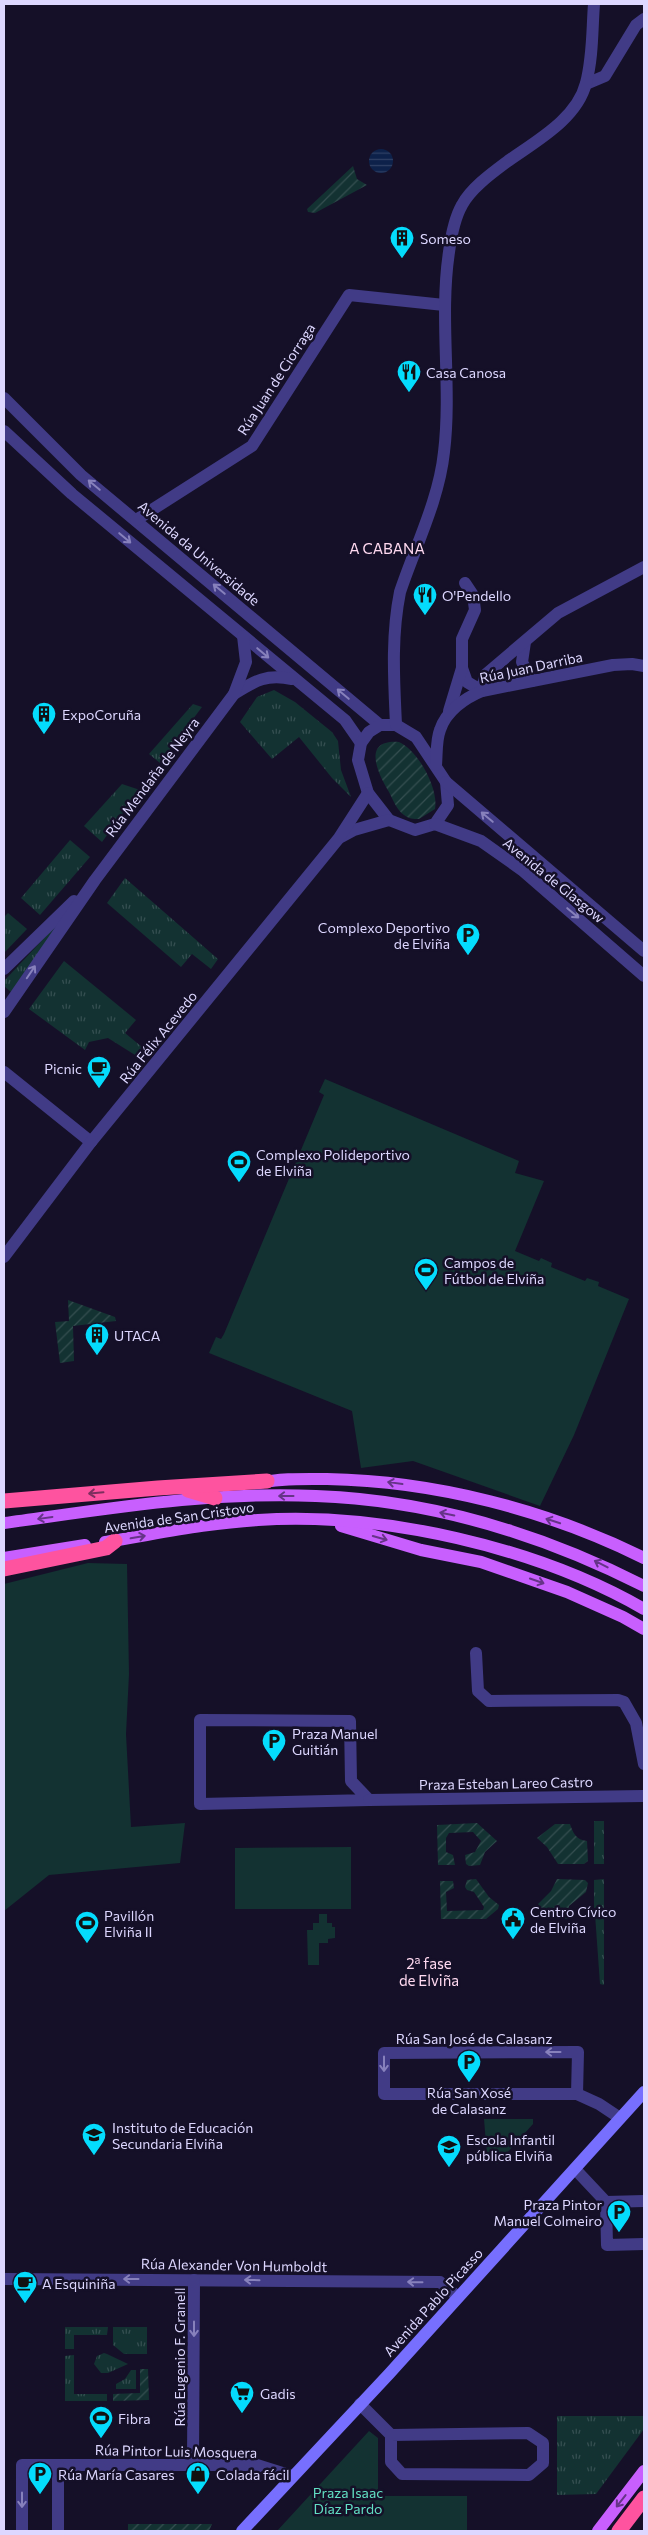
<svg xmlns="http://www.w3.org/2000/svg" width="648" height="2535" font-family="Commissioner,sans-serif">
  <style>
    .grass { fill: url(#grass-tufts) }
    .park { fill: #133232 }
    .garden { fill: url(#garden-furrows) }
    .water { fill: url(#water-rules) }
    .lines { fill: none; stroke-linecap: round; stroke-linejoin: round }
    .street { stroke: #413b86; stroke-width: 12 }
    .secondary { stroke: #776ffe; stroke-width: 12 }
    .primary { stroke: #c85ffe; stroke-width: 12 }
    .highway { stroke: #fe539f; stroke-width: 15 }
    .oneway { stroke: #8781bc }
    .oneway2 { stroke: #663488 }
    .oneway3 { stroke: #7e2e5e }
    .labels { text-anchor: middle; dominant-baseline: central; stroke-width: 5; stroke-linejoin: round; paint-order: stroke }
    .poi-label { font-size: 14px; fill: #ddd7ff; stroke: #151028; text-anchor: start }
    .street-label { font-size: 14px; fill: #ddd7ff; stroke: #151028 }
    .park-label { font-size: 14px; fill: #62e0c4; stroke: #151028 }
    .neighbourhood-label { font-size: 15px; fill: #ffd9f0; stroke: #151028 }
  </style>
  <defs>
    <pattern id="grass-tufts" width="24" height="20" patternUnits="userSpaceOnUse" patternTransform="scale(1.25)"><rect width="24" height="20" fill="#133232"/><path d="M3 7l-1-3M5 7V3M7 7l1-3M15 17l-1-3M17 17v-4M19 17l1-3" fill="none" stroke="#354f51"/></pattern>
    <pattern id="garden-furrows" width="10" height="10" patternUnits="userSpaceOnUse" patternTransform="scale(1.25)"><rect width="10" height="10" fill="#133232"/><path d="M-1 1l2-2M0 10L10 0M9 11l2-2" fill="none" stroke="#354f51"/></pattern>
    <pattern id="water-rules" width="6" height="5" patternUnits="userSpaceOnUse" patternTransform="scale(1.25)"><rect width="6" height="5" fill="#0d214a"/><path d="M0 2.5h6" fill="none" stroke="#304065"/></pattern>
  </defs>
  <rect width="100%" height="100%" fill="#151028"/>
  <g class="grass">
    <polygon points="274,690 295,702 332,732 338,741 341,770 351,797 332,778 299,737 272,759 240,722 257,697"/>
    <polygon points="193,704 202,707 160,763 149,754"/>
    <polygon points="122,784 140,790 102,842 84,826"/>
    <polygon points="70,840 90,857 40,915 21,898"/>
    <polygon points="125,878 218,959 211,969 192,954 181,967 107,903"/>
    <polygon points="8,913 27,929 4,953 4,917"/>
    <polygon points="62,919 11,992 4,986 4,981"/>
    <polygon points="64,961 136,1020 125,1033 148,1052 143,1060 108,1038 89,1042 85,1050 29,1009"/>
    <rect x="594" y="1821" width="10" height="43"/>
    <polygon points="604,1879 604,1908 594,1908 594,1880"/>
    <polygon points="595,1914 604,1915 604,1985 600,1984"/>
    <polygon points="65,2327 108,2327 107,2335 74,2335 74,2349 65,2349"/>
    <polygon points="113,2327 147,2327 147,2354 124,2354 113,2345"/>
    <polygon points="104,2353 107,2354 128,2364 108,2373 101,2373 94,2364 97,2356"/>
    <polygon points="74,2355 74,2394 107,2394 107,2401 65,2401 65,2356"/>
    <polygon points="131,2370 136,2370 136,2389 116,2389 116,2384 125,2379"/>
    <polygon points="557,2416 644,2416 644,2429 596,2494 557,2495"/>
  </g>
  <g class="park">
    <polygon points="325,1079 519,1161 515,1173 544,1181 515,1251 539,1261 541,1258 552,1263 551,1267 585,1281 587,1278 599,1282 598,1286 629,1299 574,1435 540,1506 413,1461 361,1468 352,1411 209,1353 216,1337 221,1339 224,1334 324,1095 319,1092"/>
    <polygon points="88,1563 127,1564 129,1674 126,1734 131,1827 185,1823 180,1863 49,1875 4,1911 4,1584"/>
    <polygon points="351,1847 351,1909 235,1909 235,1848"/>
    <polygon points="319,1914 327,1914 327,1923 332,1923 332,1927 335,1927 335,1938 328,1939 328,1943 319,1943 319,1965 308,1965 307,1930 313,1930 313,1923 319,1923"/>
    <polygon points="484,2119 533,2119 533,2124 497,2164 487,2156"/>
    <polygon points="369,2431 378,2438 378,2496 467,2496 467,2531 277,2531"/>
  </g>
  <g class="garden">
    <polygon points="353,166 357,179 367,185 315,213 308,212 307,209"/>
    <path d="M399 742C418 750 439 789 435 809L419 819C413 819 409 819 404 815 397 810 393 800 389 792 378 774 361 739 399 742Z"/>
    <polygon points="68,1300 115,1317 116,1321 73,1326 74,1361 60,1363 55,1322 69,1321"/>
    <polygon points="477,1823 497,1841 485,1852 480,1865 469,1866 466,1864 465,1855 475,1852 481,1841 473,1832 449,1833 446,1838 446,1852 453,1855 455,1865 438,1865 437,1825"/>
    <path d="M555 1824H570C573 1833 576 1840 587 1841L588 1861 584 1864H558L547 1847 537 1838Z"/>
    <polygon points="476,1879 489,1897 499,1905 498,1909 486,1919 441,1919 440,1881 453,1881 454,1888 446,1892 447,1911 483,1910 484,1907 474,1892 467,1890 465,1887 467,1880"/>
    <polygon points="557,1879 585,1880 588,1883 586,1892 569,1906 569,1919 546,1918 538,1904 551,1891"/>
    <polygon points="140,2369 148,2369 149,2400 113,2401 113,2394 140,2393"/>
    <polygon points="128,2524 212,2524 209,2531 128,2531"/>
  </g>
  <circle class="water" cx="381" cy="161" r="12"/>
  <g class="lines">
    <g class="street">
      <polyline points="586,84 605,76 636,25 644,19"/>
      <polyline points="4,398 81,475 380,725"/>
      <polyline points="4,431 72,494 345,720 361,743"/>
      <polyline points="136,520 252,446 349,295 444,305"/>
      <polyline points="525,642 522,662 532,681"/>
      <polyline points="462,668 467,682 482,691 485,675 558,613 644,567"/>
      <path d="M234 694C256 680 267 674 292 679"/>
      <polyline points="449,711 462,668 462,639 475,610 473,595 465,583"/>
      <polygon points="380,725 396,725 416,737 446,782 448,805 435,824 415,830 389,820 368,793 358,760 361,743 369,732"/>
      <path d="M396 725C394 680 391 637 400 592 415 547 439 500 444 452 452 386 439 319 449 252 451 237 454 219 462 205 471 188 492 173 508 161 536 141 577 119 586 83 593 57 592 30 594 4"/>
      <path d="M436 765C437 754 436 740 440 730 446 711 465 698 482 691L613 665 632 664 644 666"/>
      <polyline points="446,782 644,951"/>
      <polyline points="435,824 481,841 522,870 644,976"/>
      <polyline points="341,837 354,830 389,820"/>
      <polyline points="4,969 74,901"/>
      <polyline points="4,1012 95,880 234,694 246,662 243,636"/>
      <polyline points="4,1072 91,1142"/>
      <polyline points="4,1257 91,1142 339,838 368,793"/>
      <polyline points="476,1653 478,1691 489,1701 618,1700 624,1702 636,1723 644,1764"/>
      <polygon points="200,1720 350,1721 351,1781 369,1800 200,1804"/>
      <polyline points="369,1800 644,1796"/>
      <polyline points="577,2094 578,2052 384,2053 384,2094 577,2094 599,2104 620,2118"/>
      <polyline points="575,2169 606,2202"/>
      <polyline points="644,2201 606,2202 607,2245 644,2244"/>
      <polyline points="4,2279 440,2282 458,2297"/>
      <polyline points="360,2404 391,2435"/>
      <polygon points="528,2433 543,2443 543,2463 529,2475 402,2474 391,2462 391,2435"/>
      <polyline points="193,2464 194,2280"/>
      <polyline points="58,2465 257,2465 292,2476"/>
      <polyline points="22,2531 22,2465 58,2465 58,2531"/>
    </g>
    <polyline class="secondary" points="242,2531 389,2374 644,2092"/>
    <g class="primary">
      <path d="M259 1483C281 1478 305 1479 327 1479 436 1481 547 1510 644 1558"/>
      <path d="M4 1523C107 1509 211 1491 316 1496 431 1500 541 1534 644 1586"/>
      <polyline points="341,1526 421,1550 481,1562 567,1592 623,1617 644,1629"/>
      <path d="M105 1542C156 1534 207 1523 258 1520 383 1512 536 1547 644 1609"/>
      <polyline points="4,1558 85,1545"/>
      <polyline points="598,2531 644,2471"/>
    </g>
    <g class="highway">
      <polyline points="188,1490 215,1498"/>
      <polyline points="4,1501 158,1488 267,1481"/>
      <polyline points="4,1569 106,1548 115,1541"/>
      <polyline points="619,2531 644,2498"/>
    </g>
  </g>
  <defs><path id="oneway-shaft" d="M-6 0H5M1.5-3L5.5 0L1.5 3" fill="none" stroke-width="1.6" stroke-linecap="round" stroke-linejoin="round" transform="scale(1.25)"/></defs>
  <g class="oneway">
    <use href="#oneway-shaft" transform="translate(94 485) rotate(-140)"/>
    <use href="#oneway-shaft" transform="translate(125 538) rotate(40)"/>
    <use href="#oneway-shaft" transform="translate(219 589) rotate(-140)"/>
    <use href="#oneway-shaft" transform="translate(263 653) rotate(40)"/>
    <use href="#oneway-shaft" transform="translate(343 694) rotate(-140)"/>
    <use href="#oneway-shaft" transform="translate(487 817) rotate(-140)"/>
    <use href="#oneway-shaft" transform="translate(573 913) rotate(40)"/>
    <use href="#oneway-shaft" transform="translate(31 972) rotate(-56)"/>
    <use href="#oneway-shaft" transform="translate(553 2052) rotate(180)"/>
    <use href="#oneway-shaft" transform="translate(384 2064) rotate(90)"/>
    <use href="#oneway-shaft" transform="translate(131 2279) rotate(-180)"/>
    <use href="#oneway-shaft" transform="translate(252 2280) rotate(-179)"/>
    <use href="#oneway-shaft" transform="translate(415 2282) rotate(-179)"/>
    <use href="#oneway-shaft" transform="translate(194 2329) rotate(90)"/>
    <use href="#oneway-shaft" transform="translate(22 2500) rotate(90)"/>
  </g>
  <g class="oneway2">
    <use href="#oneway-shaft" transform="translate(395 1483) rotate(-172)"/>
    <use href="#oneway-shaft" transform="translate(286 1496) rotate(180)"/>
    <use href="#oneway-shaft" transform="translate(447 1514) rotate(-168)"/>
    <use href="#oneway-shaft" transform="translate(45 1518) rotate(172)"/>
    <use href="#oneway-shaft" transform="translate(553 1521) rotate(-162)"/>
    <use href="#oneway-shaft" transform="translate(138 1537) rotate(-10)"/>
    <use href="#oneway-shaft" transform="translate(380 1538) rotate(16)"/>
    <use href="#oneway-shaft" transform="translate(601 1564) rotate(-153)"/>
    <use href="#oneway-shaft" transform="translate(537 1581) rotate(19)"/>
    <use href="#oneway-shaft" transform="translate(621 2501) rotate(128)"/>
  </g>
  <use class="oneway3" href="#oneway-shaft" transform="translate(96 1493) rotate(175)"/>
  <defs>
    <symbol id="building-pin" viewBox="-11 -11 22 30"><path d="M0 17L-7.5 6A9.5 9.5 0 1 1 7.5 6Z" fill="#04dcfd" stroke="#151028"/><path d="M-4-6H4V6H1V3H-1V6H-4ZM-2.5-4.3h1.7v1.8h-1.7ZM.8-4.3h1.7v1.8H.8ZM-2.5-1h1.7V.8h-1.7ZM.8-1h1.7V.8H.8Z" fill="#111"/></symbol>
    <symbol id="restaurant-pin" viewBox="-11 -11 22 30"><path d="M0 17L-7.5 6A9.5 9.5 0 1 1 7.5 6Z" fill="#04dcfd" stroke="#151028"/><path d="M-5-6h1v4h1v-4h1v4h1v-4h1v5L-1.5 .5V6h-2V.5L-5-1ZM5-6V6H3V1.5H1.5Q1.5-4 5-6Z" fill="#111"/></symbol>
    <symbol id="parking-pin" viewBox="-11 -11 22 30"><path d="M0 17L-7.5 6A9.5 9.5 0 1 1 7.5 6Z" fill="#04dcfd" stroke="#151028"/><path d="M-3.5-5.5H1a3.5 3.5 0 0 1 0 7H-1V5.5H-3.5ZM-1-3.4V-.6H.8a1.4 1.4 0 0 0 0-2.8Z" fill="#111"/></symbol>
    <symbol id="cafe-pin" viewBox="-11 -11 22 30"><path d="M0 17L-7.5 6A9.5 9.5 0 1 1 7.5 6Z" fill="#04dcfd" stroke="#151028"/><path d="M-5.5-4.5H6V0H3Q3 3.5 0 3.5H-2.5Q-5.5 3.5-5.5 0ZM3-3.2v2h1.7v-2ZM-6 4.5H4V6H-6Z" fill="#111"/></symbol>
    <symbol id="stadium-pin" viewBox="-11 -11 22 30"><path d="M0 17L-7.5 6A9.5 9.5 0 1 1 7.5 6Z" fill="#04dcfd" stroke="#151028"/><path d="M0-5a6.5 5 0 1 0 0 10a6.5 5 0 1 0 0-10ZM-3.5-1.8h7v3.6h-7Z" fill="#111"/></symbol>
    <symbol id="civic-pin" viewBox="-11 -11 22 30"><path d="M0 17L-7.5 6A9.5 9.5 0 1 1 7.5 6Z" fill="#04dcfd" stroke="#151028"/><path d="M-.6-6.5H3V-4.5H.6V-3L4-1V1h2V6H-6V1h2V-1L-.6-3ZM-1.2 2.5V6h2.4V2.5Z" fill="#111"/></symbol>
    <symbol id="school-pin" viewBox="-11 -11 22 30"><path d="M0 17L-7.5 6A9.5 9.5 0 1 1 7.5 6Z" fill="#04dcfd" stroke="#151028"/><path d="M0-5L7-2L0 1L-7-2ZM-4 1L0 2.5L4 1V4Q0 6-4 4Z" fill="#111"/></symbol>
    <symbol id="supermarket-pin" viewBox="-11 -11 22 30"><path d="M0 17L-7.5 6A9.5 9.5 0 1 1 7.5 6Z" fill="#04dcfd" stroke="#151028"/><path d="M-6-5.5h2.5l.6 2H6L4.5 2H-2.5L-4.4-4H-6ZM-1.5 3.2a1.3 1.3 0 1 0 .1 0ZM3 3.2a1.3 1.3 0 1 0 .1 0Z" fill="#111"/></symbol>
    <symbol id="shop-pin" viewBox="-11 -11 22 30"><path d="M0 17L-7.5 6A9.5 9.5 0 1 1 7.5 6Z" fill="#04dcfd" stroke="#151028"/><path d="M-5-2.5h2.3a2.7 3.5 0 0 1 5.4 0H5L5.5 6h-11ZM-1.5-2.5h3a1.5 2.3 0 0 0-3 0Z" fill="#111"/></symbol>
  </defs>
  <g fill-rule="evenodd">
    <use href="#building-pin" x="388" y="224" width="28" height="38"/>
    <use href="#restaurant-pin" x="395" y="358" width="28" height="38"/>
    <use href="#restaurant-pin" x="411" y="581" width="28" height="38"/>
    <use href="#building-pin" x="30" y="700" width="28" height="38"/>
    <use href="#parking-pin" x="454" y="921" width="28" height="38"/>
    <use href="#cafe-pin" x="85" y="1054" width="28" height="38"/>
    <use href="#stadium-pin" x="225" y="1148" width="28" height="38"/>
    <use href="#stadium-pin" x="412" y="1256" width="28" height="38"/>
    <use href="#building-pin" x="83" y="1321" width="28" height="38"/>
    <use href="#parking-pin" x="260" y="1727" width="28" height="38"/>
    <use href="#civic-pin" x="499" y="1905" width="28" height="38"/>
    <use href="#stadium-pin" x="73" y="1909" width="28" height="38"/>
    <use href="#parking-pin" x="455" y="2048" width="28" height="38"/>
    <use href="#school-pin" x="80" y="2121" width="28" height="38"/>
    <use href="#school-pin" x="435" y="2133" width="28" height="38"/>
    <use href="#parking-pin" x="605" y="2198" width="28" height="38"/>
    <use href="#cafe-pin" x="11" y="2269" width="28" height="38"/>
    <use href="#supermarket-pin" x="228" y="2379" width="28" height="38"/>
    <use href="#stadium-pin" x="87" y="2404" width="28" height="38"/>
    <use href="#parking-pin" x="26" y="2460" width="28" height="38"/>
    <use href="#shop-pin" x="184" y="2460" width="28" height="38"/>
  </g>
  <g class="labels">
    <g class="poi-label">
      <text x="420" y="238">Someso</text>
      <text x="426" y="372">Casa Canosa</text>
      <text x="442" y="595">O'Pendello</text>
      <text x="62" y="714">ExpoCoruña</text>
      <text x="450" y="927" text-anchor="end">Complexo Deportivo<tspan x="450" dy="16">de Elviña</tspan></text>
      <text x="82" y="1068" text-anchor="end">Picnic</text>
      <text x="256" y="1154">Complexo Polideportivo<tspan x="256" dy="16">de Elviña</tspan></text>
      <text x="444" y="1262">Campos de<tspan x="444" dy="16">Fútbol de Elviña</tspan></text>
      <text x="114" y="1335">UTACA</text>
      <text x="292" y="1733">Praza Manuel<tspan x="292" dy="16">Guitián</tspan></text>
      <text x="530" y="1911">Centro Cívico<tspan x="530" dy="16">de Elviña</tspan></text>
      <text x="104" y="1915">Pavillón<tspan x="104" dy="16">Elviña II</tspan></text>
      <text x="469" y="2092" text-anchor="middle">Rúa San Xosé<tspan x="469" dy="16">de Calasanz</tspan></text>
      <text x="112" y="2127">Instituto de Educación<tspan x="112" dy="16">Secundaria Elviña</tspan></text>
      <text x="466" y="2139">Escola Infantil<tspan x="466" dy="16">pública Elviña</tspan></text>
      <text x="602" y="2204" text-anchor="end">Praza Pintor<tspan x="602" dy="16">Manuel Colmeiro</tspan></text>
      <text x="42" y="2283">A Esquiniña</text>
      <text x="260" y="2393">Gadis</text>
      <text x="118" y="2418">Fibra</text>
      <text x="58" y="2474">Rúa María Casares</text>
      <text x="216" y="2474">Colada fácil</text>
    </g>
    <g class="street-label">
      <text transform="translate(276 379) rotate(-57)">Rúa Juan de Ciorraga</text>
      <text transform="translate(199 553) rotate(40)">Avenida da Universidade</text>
      <text transform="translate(531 667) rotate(-12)">Rúa Juan Darriba</text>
      <text transform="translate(152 777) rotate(-53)">Rúa Mendaña de Neyra</text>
      <text transform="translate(554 880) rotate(39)">Avenida de Glasgow</text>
      <text transform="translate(158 1037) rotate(-51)">Rúa Félix Acevedo</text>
      <text transform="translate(179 1517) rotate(-8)">Avenida de San Cristovo</text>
      <text transform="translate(506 1783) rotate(-1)">Praza Esteban Lareo Castro</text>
      <text x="474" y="2038">Rúa San José de Calasanz</text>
      <text transform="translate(234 2265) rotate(1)">Rúa Alexander Von Humboldt</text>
      <text transform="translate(433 2302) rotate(-48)">Avenida Pablo Picasso</text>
      <text transform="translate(179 2357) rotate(-90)">Rúa Eugenio F. Granell</text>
      <text transform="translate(176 2451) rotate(1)">Rúa Pintor Luis Mosquera</text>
    </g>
    <g class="park-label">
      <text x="348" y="2492">Praza Isaac<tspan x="348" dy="16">Díaz Pardo</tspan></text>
    </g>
    <g class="neighbourhood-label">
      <text x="387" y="548">A CABANA</text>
      <text x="429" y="1963">2ª fase<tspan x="429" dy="17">de Elviña</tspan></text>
    </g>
  </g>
  <rect width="648" height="2535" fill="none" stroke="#ddd7ff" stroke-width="10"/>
</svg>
